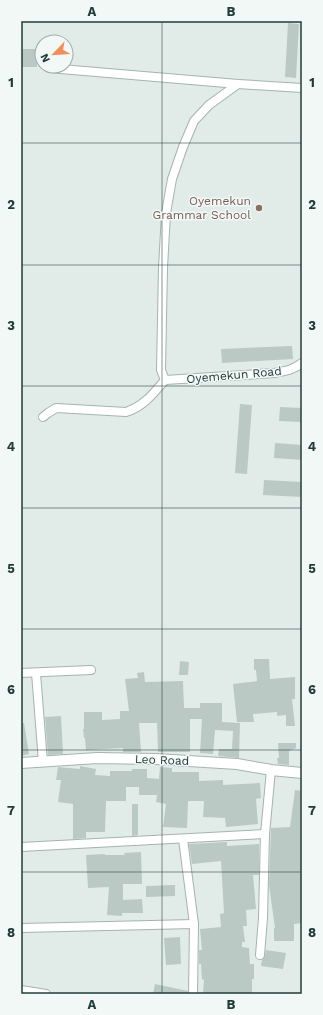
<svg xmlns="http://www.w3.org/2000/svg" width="323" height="1015" font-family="'Work Sans',sans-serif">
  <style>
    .building { fill: #bac9c4 }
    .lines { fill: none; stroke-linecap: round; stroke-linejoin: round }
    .minor-casing { stroke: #a4b4b0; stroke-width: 10 }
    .tertiary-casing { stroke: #a4b4b0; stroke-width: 12 }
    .minor { stroke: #fff; stroke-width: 8 }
    .tertiary { stroke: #fff; stroke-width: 10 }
    .grid { fill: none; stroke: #223c38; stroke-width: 1; stroke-opacity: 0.55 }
    .education-dot { fill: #8d6e63; stroke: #f2f8f6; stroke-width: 1.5 }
    .labels { text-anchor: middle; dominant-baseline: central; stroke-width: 3; stroke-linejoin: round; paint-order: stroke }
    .education-label { font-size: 12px; fill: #785e54; stroke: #f2f8f6; text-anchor: end }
    .street-label { font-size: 12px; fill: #223c38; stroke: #f2f8f6 }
    .neatline { fill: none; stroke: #223c38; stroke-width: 1.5 }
    .grid-label { font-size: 13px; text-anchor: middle; font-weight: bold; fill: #223c38 }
  </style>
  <rect width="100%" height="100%" fill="#e1ece8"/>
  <g class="building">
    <polygon points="288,23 299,24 296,78 285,77"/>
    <rect x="21" y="49" width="16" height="18"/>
    <polygon points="292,346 293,359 222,363 221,349"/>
    <polygon points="240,404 252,405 247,474 235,473"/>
    <polygon points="280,407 302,408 302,422 279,421"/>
    <polygon points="275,443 302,445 302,460 274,458"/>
    <polygon points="264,480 302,482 302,497 263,495"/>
    <polygon points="254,659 269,659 270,679 295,677 295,699 292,699 295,726 286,726 286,715 277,716 277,712 253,714 254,722 237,722 233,684 257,681 256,670 254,670"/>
    <polygon points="180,661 189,662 188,675 179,675"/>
    <polygon points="144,672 145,682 183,681 184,708 200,708 200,703 222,703 222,722 240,723 239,758 218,756 219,749 232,749 233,731 215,730 213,754 200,753 202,719 190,719 190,752 158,752 157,723 139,723 141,752 123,752 123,748 86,750 85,738 84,738 83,729 84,729 84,712 102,712 102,720 120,719 120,711 129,711 125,679 138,678 137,673"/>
    <polygon points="61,716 63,754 48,755 45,717"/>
    <polygon points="21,723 24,723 29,754 21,756"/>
    <polygon points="278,743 296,743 296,748 289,751 289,765 278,764 277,758 279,758"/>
    <polygon points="80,766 96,769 95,775 110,776 110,771 132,771 132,769 147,769 147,778 159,779 160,767 172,768 172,772 199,772 199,781 223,780 223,785 260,783 261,798 256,799 258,824 226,827 225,818 203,817 204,801 188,801 187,828 163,827 166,804 156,802 157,795 139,795 139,787 126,787 126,801 106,801 105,832 86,832 86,838 73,839 73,804 58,802 61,780 56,780 58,767 80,769"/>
    <polygon points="295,790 302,791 302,923 294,924 294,941 274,941 274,928 275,928 269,885 271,828 290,827"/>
    <polygon points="132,804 138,804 138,835 132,836"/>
    <polygon points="227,842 227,846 259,844 259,875 253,875 256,909 246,910 247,926 243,926 245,942 242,942 242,947 249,948 250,964 254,964 254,979 252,979 252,994 203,994 204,979 202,980 201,964 199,964 199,950 202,950 200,929 221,927 220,914 224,913 221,861 192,864 189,844"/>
    <polygon points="141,852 142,884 123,884 123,900 142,899 143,913 122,913 122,916 107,915 109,887 88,888 86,855 105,854 105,855 125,855 124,853"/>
    <polygon points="175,885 175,896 146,897 146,886"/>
    <polygon points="180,937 181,964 166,965 164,938"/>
    <polygon points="266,950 286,953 283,969 261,966 262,960 265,956"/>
    <polygon points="155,984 188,991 188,994 153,994"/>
  </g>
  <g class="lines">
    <defs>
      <g id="minor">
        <polyline points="49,68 238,84 302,88"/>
        <polyline points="165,380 161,370 163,268 166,213 172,179 183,147 194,121 209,105 238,84"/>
        <path d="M165 380 275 373C285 371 293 370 302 363"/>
        <path d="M43 417 48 413 56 408 126 412C144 406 153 394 165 380"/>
        <polyline points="21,673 91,670"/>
        <polyline points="36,673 43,762"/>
        <polyline points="183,839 194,924 193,994"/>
        <polyline points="21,847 265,834"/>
        <polyline points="21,928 194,924"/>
        <polyline points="260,955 263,918 265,834 271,770"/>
        <polyline points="21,990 46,994"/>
      </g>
      <polyline id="tertiary" points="21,763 97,758 156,759 237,764 271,770 302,773"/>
    </defs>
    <use href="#minor" class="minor-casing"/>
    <use href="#tertiary" class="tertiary-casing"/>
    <use href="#minor" class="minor"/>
    <use href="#tertiary" class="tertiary"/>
  </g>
  <path class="grid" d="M162 21V994M21 143H302M21 265H302M21 386H302M21 508H302M21 629H302M21 750H302M21 872H302"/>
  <circle class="education-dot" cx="259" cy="208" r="4"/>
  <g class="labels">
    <g class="education-label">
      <text x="251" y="201">Oyemekun<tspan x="251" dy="14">Grammar School</tspan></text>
    </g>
    <g class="street-label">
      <text transform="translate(234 375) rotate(-5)">Oyemekun Road</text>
      <text transform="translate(162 760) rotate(2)">Leo Road</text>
    </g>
  </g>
  <rect width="323" height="1015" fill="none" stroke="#f2f8f6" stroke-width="44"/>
  <g transform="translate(54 54) rotate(245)"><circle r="19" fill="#f2f8f6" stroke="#9fadaa"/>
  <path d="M0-3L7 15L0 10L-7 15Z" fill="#f08f5b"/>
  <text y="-6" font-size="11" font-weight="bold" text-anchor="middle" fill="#223c38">N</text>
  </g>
  <rect x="22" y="22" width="279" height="971" class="neatline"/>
  <g class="grid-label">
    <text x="92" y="16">A</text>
    <text x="231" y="16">B</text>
    <text x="11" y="87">1</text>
    <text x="312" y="87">1</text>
    <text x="11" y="209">2</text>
    <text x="312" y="209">2</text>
    <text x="11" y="330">3</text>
    <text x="312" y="330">3</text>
    <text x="11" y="451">4</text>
    <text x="312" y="451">4</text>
    <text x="11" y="573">5</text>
    <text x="312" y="573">5</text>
    <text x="11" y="694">6</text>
    <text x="312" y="694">6</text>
    <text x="11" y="815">7</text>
    <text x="312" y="815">7</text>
    <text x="11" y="937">8</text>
    <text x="312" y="937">8</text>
    <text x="92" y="1009">A</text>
    <text x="231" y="1009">B</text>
  </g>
</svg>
